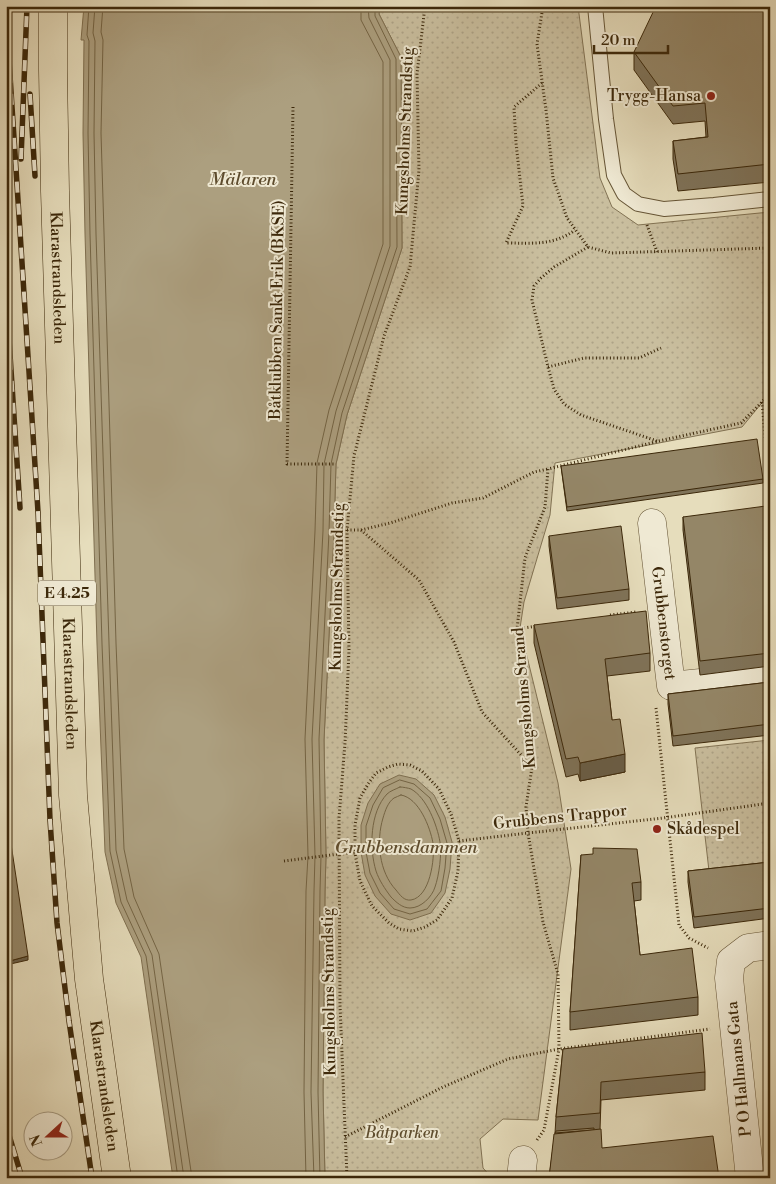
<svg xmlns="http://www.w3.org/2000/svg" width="776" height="1184" font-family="'Libre Bodoni',serif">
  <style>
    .park { fill: url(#park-dots); stroke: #827354 }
    .water { fill: #ac9f7f; stroke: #7f6f50 }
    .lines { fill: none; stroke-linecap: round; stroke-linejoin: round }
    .shore { stroke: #746444; stroke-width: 1 }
    .service-casing { stroke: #665536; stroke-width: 16 }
    .minor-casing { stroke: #665536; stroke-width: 29 }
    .trunk-casing { stroke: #3c280a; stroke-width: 29 }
    .path { stroke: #3c280a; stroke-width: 3; stroke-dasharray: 1 2.5; stroke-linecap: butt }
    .service { stroke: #efe9d3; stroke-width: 14 }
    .minor { stroke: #efe9d3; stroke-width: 28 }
    .trunk { stroke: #e6ddbc; stroke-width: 28 }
    .rail-casing { stroke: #3c280a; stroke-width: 5.5 }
    .rail { stroke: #efe9d3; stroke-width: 4; stroke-dasharray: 11; stroke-linecap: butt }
    .wall { fill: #7f7359; stroke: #3c280a }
    .shaded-wall { fill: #685e48; stroke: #3c280a }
    .building { fill: #948667; stroke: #3c280a }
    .poi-dot { fill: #8f2418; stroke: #efe9d3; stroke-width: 2 }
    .labels { text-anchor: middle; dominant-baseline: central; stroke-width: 4; stroke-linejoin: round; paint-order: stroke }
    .shield { fill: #efe9d3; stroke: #726246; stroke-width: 1 }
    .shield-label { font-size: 15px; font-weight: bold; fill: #3c280a }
    .poi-label { font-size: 16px; fill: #3c280a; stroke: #efe9d3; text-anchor: end }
    .street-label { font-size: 16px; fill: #3c280a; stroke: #efe9d3 }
    .park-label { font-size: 16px; font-style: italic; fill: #5f4e2f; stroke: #efe9d3 }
    .water-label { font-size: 18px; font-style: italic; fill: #5e4c2d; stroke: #efe9d3 }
  </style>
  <defs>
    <pattern id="park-dots" width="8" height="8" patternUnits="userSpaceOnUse" patternTransform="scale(1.25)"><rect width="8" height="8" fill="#c9be9e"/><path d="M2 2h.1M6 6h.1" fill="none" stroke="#aea387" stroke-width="1.8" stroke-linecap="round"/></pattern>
  </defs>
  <rect width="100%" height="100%" fill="#e6ddbc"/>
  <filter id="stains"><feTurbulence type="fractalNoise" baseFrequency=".004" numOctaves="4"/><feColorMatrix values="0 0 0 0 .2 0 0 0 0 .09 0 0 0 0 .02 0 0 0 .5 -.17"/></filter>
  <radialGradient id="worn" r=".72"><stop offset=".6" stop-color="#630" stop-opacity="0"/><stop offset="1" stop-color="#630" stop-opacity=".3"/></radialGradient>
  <g class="park">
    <polygon points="380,6 578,6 600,178 612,207 638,225 770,212 770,393 742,427 555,463 550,515 524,602 520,628 558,783 571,869 538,1120 503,1119 480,1139 483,1168 492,1178 325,1178 323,1092 325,891 326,856 324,740 334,532 336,464 347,415 402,248 401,57 379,14"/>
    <polygon points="770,740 770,864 709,871 695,748"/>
  </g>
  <g class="water">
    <polygon points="84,6 380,6 379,14 401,57 402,248 347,415 336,464 334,532 324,740 326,856 325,891 323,1092 325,1178 173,1178 141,957 116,903 105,852 97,644 85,234 83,133 84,40 81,40"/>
    <polygon points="399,775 416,779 434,795 445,817 452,842 450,869 445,893 431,913 410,920 391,914 375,896 365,875 361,852 361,825 368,803 380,784"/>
  </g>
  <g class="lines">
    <g class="shore">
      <polyline points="89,6 87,35 89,41 88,133 90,234 102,644 110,851 121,902 146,956 178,1178"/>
      <polyline points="95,6 93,33 95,41 94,133 96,234 109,643 116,850 127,900 152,955 184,1178"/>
      <polyline points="103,6 101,32 103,40 101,133 104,233 116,643 124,849 134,897 159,954 192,1178"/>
      <polygon points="400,780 414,784 430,798 440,819 447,843 445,868 441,891 427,909 410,914 394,909 380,893 370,873 366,852 366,826 373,805 383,788"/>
      <path d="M400 787C403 787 408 788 411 789 427 798 437 825 440 842 442 853 439 876 435 887 432 897 421 908 410 908 402 908 396 902 391 897 385 889 379 880 376 871 369 848 370 812 387 794 390 791 396 789 400 787Z"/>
      <path d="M401 795C419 798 430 827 433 843 435 859 430 897 411 900 404 901 400 895 396 890 379 872 376 841 383 818 385 811 388 802 394 798 396 797 399 796 401 795Z"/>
      <polyline points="306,1178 304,1092 306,891 308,856 305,739 315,531 317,463 329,410 383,244 383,62 361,20 361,6"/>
      <polyline points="314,1178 311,1092 314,891 315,856 312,739 323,531 324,464 336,411 390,246 390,60 369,18 368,6"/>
      <polyline points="320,1178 318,1092 320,891 321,856 319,739 329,532 331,464 342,413 397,247 396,59 375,16 375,6"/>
    </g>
    <defs>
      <polyline id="service" points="595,6 606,119 614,175 624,194 638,204 664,209 714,205 770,199"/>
      <g id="minor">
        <path id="s1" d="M652 523 671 686 770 676"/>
        <polyline points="521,1178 523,1160"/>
        <polyline points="750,1178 729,978 731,961 748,948 770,945"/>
      </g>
      <g id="trunk">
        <path id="s2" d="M53 6V70L55 191 73 795 89 979 117 1178"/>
      </g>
    </defs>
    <use href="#service" class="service-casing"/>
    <use href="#minor" class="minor-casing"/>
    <use href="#trunk" class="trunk-casing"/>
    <g class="path">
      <polyline points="543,6 537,44 546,110 553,178 567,218 588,247 611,253 770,248"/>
      <path d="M542 83 514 107 516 143 523 206 506 243C532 243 553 246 575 230"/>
      <polyline points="293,107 287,464 336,464"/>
      <polyline points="647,225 657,252"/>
      <polyline points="588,247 554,267 541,278 534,286 532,300 548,367 554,389 564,404 581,415 657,441"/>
      <polyline points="548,367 584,358 639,358 661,348"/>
      <polyline points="762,402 770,493"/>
      <polyline points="761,508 770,507"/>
      <polyline points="347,530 361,530 390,523 452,503 483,498 534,472 548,469"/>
      <polyline points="361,530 419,580 454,642 482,712 532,767"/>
      <polyline points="610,615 636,612"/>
      <polyline points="517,629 537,626"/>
      <polyline points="656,708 679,925 689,938 708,948"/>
      <polyline points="459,841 528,833 663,818 770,803"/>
      <polyline points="284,861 339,854 355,853 355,825 360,798 368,784 376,773 388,767 398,764 410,765 422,771 439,789 451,814 459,841 458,871 452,898 437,920 425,927 413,931 399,929 389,923 372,906 360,881 355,853"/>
      <polyline points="345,1137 443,1087 508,1059 559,1049 710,1029"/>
      <polyline points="537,1140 544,1130 559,1049 558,974 543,922 528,833 526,807 532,767 517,629 525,558 545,507 548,469 659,441 741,423 762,402 770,391"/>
      <polyline points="347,1178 340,1005 339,818 345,743 349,650 347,530 354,456 384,336 410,267 419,170 417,74 425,6"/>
    </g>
    <use href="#service" class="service"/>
    <use href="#minor" class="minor"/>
    <use href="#trunk" class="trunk"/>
    <defs>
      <g id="rail">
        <polyline points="8,6 9,60 38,512 50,820 57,923 69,1021 92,1178"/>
        <polyline points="30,94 35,176"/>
        <polyline points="21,159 27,6"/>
        <polyline points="6,293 20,508"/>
        <polyline points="6,1125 22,1178"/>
      </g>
    </defs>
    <use href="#rail" class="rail-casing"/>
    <use href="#rail" class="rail"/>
  </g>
  <g class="wall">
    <polygon points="770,6 770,182 678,191 673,159 673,141 706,137 705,121 673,124 634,70 634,52"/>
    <polygon points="561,466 763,479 763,483 567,511"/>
    <polygon points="683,517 770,541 770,666 700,675 683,530"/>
    <polygon points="549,536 629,589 629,600 557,609 549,546"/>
    <polygon points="534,625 650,653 650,671 607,676 612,720 625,772 580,781 578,774 566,777 534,643"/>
    <polygon points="770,682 770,735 673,746 668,704 668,694"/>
    <polygon points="581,855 641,882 641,900 634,901 640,955 698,997 698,1015 570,1030 570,1012"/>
    <polygon points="770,862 770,918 694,928 688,882 688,871"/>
    <polygon points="563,1049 705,1072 705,1090 601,1100 600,1130 549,1178 555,1133 556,1117"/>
  </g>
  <g class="shaded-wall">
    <polygon points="625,754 625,772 580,781 580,763"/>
    <polygon points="28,956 28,960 6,965 6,962"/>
  </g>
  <g class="building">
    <polygon points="656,6 770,6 770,164 678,174 673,141 708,137 705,103 673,106 634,52"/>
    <polygon points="757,439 763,479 567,507 561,466"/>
    <polygon points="766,506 770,541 770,653 700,661 683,517"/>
    <polygon points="621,526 629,589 557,598 549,536"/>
    <polygon points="646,611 650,653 605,659 612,720 620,719 625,754 580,763 578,757 566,759 534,625"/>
    <polygon points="770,682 770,724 673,736 668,694"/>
    <polygon points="6,811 28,956 6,962"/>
    <polygon points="593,848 637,849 641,882 632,883 640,955 692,948 698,997 570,1012 581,855 593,854"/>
    <polygon points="770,862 770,908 694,917 688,871"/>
    <polygon points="702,1033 705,1072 601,1082 600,1113 556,1117 563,1049"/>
    <polygon points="594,1128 594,1130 555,1133 556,1131"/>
    <polygon points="601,1129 602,1148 713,1136 719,1178 549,1178 554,1134"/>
  </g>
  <g class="poi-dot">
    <circle cx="711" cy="96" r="5"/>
    <circle cx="657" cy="829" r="5"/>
  </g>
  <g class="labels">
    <rect class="shield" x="38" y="580.5" width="58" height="25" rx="4"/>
    <g class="shield-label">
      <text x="67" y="593">E 4.25</text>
    </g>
    <g class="poi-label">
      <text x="701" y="96">Trygg-Hansa</text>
      <text x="667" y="829" text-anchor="start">Skådespel</text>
    </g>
    <g class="street-label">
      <text transform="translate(405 131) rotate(-88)">Kungsholms Strandstig</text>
      <text stroke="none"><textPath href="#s2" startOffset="272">Klarastrandsleden</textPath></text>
      <text transform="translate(277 310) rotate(-89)">Båtklubben Sankt Erik (BKSE)</text>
      <text transform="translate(337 587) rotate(-89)">Kungsholms Strandstig</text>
      <text stroke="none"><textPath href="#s1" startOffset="101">Grubbenstorget</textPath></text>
      <text stroke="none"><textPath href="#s2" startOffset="678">Klarastrandsleden</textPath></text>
      <text transform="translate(524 698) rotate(-95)">Kungsholms Strand</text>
      <text transform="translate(560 817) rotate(-6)">Grubbens Trappor</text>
      <text transform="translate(329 992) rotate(-91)">Kungsholms Strandstig</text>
      <text transform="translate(739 1069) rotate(-96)">P O Hallmans Gata</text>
      <text stroke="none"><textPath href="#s2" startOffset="1082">Klarastrandsleden</textPath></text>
    </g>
    <g class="park-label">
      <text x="402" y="1133">Båtparken</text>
    </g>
    <g class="water-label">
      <text x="243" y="179">Mälaren</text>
      <text x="406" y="847">Grubbensdammen</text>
    </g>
  </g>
  <rect width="776" height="1184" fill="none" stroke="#e6ddbc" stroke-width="25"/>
  <rect x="8" y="8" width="761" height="1169" fill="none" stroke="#3c280a" stroke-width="2.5"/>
  <rect x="12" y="12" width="751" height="1159" fill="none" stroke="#3c280a"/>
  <g transform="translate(48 1136) rotate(249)"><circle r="24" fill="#efe9d3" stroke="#a79c83"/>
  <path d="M0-4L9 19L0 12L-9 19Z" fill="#8f2418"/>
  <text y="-8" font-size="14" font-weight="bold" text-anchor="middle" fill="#3c280a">N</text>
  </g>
  <path d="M594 45v8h74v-8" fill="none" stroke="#3c280a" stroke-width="2.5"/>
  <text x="601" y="45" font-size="15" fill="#3c280a" stroke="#efe9d3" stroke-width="4" paint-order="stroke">20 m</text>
  <rect width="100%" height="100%" filter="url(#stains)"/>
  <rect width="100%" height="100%" fill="url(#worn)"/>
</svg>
